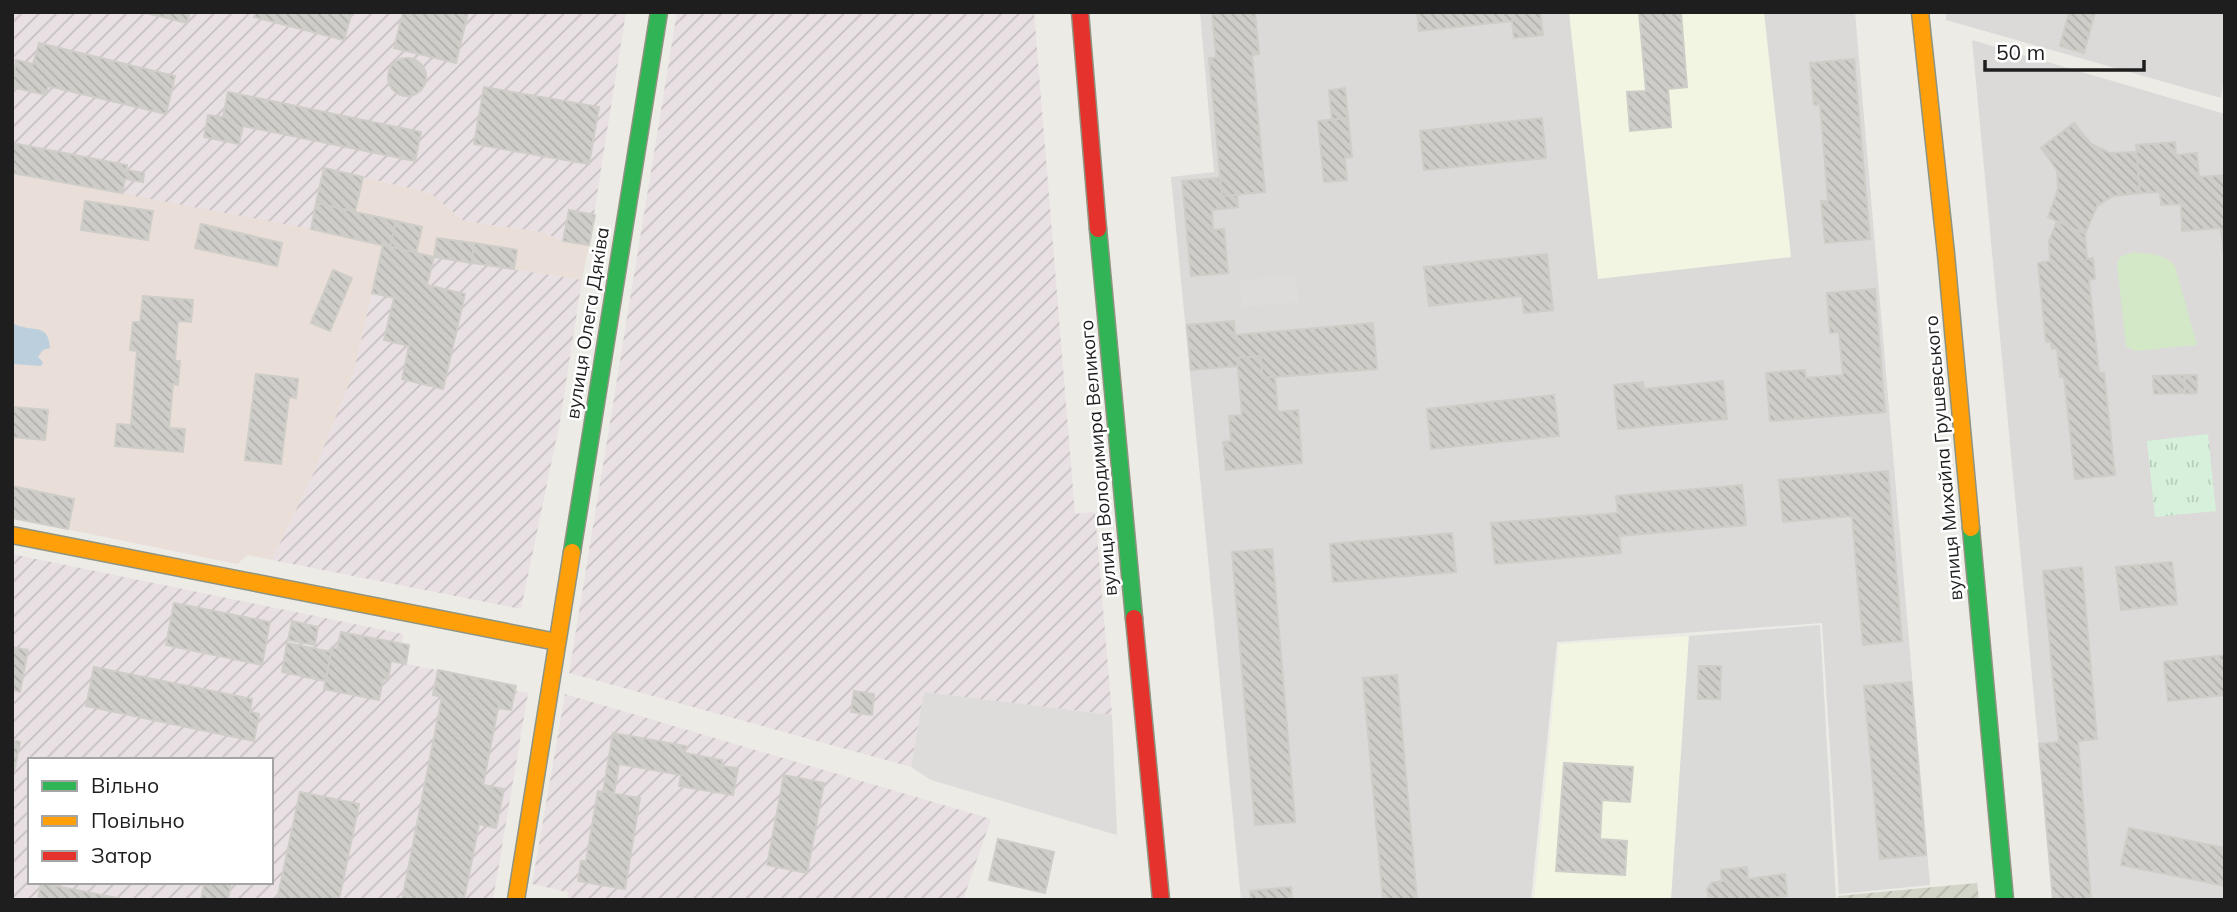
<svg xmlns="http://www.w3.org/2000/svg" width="2237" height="912" font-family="Mulish,sans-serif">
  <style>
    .residential { fill: #dbdad8 }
    .commercial { fill: #e9ded8 }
    .industrial { fill: url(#industrial-furrows); fill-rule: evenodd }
    .education { fill: #f2f5e2 }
    .religious { fill: #dadad8 }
    .construction { fill: url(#construction-furrows) }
    .grass { fill: #d2e8c7 }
    .park { fill: url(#park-tufts) }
    .parking { fill: #dddcda }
    .water { fill: #bccfdd }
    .building { fill: url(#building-back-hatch); stroke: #cfcdc8; stroke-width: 2 }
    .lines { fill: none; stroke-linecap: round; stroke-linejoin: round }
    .fast-casing { stroke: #8f9480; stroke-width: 19 }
    .slow-casing { stroke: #8f9480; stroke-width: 19 }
    .jam-casing { stroke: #8f9480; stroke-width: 19 }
    .fast { stroke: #30b455; stroke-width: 16 }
    .slow { stroke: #ff9f0a; stroke-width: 16 }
    .jam { stroke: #e5322d; stroke-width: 16 }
    .labels { text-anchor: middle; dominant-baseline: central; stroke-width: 5; stroke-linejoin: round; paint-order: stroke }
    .street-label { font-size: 19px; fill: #1e1e1e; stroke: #fff }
  </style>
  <defs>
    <pattern id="industrial-furrows" width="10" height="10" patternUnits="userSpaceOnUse" patternTransform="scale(1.75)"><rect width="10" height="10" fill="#e9e0e3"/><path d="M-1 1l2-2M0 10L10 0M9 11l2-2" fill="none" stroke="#c7c0c2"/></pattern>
    <pattern id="construction-furrows" width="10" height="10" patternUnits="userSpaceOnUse" patternTransform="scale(1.75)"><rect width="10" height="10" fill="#d3d4c8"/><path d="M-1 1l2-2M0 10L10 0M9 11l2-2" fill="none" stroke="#b5b6ab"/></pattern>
    <pattern id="park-tufts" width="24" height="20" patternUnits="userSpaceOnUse" patternTransform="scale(1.75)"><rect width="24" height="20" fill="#d6f0db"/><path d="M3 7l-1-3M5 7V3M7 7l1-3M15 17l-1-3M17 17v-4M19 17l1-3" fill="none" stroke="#b7cdbc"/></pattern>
    <pattern id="building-back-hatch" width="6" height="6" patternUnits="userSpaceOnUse" patternTransform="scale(1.75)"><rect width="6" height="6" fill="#cfcdc9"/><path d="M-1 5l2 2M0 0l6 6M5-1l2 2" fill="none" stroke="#b1b0ac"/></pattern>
  </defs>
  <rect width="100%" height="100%" fill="#ecebe6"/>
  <g class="residential">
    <polygon points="1200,12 1855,12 1930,885 1839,894 1822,623 1557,642 1531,900 1241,900 1171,177 1214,172"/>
    <polygon points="1946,12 2225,12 2225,68 2221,98 1946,20"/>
    <polygon points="1972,40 2225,114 2225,900 2053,900"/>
  </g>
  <polygon class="commercial" points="324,168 430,193 464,221 542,232 563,241 589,245 582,280 434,257 383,245 354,371 314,472 272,560 248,555 237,564 12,518 12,173"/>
  <g class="industrial">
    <polygon points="12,12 626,12 589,245 563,241 542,232 464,221 430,193 325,168 311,229 12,173"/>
    <polygon points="677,12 1034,12 1075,514 1095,512 1112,715 924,692 911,767 569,673"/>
    <polygon points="383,245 434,257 582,280 560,421 521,609 272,560 314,472 354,371"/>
    <path d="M12 554 403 634 402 644 409 645 406 664 516 686 515 691 528 693 493 900H12ZM30 760H271V882H30Z"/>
    <polygon points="565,694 991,819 963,900 567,900 568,892 532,884"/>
  </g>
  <g class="education">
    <polygon points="1569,12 1764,12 1791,257 1598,279"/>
    <polygon points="1689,636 1671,900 1534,900 1559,644"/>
  </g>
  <polygon class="religious" points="1820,625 1836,900 1671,900 1689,636"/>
  <polygon class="construction" points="1977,883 1979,900 1838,900 1838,896"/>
  <path class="grass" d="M2133 252C2149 254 2163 253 2175 266L2197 345 2135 351 2126 346 2117 264 2120 257Z"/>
  <polygon class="park" points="2208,434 2216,511 2155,517 2147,441"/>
  <g class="parking">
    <polygon points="1296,275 1299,302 1242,307 1239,281"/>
    <polygon points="924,692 1112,715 1117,835 931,780 911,767"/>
  </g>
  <path class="water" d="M12 323C33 334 48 321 50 348L43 350 38 357 43 362 41 366 12 364Z"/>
  <g class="building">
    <polygon points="142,12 190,12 187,23"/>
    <polygon points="256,12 352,12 344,40 254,17"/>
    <polygon points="403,12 468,12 456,63 394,48"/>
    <polygon points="1212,12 1255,12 1259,54 1252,55 1265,192 1222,196 1209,58 1216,58"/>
    <polygon points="1417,12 1540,12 1543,35 1514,38 1512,21 1419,31"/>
    <polygon points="1639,12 1681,12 1687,87 1668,89 1671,127 1630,131 1627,92 1646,91"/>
    <polygon points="2095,12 2084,53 2060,46 2069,12"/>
    <polygon points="39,43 175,76 166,114 48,86 46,95 12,87 16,60 33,64"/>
    <circle cx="407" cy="77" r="19"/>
    <polygon points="1854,59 1870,239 1825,243 1821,201 1828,201 1820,104 1814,105 1810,63"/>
    <polygon points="484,87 599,107 589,164 474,144"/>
    <polygon points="1345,88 1348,118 1332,120 1329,90"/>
    <polygon points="228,92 421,132 415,161 243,126 239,144 204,137 208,115 223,117"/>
    <polygon points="1348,118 1352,157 1345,158 1347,180 1324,182 1318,121"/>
    <polygon points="1542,118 1546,158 1424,170 1420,131"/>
    <polygon points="2074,123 2091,144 2110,153 2137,152 2140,193 2113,196 2097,206 2085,234 2048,217 2058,189 2057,170 2041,148"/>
    <polygon points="2175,142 2176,155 2197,153 2199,177 2225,175 2225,264 2221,228 2182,231 2181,204 2161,205 2160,192 2140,193 2136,145"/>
    <polygon points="12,143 127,165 126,170 144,173 143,182 125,179 122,193 12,173"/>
    <polygon points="324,168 363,177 355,212 316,203"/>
    <polygon points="1220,178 1222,196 1237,195 1238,207 1212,210 1213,230 1224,229 1228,273 1191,276 1182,181"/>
    <polygon points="85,201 153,211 148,240 81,230"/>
    <polygon points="316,203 396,221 390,247 311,229"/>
    <polygon points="569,210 595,215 589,245 563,241"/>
    <polygon points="396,221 422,227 416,253 390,247"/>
    <polygon points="2057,221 2085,234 2087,259 2093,258 2095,279 2089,280 2099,373 2104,373 2115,475 2075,479 2064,377 2060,377 2057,348 2052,349 2051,342 2046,342 2038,263 2050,261 2049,241"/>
    <polygon points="201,224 282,243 277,266 195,248"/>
    <polygon points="437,238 474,243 472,263 434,257"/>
    <polygon points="474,243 517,250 514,269 472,263"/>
    <polygon points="383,245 434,257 427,285 465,294 443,389 402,379 409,346 384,340 394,298 372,293"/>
    <polygon points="1547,254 1553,310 1524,313 1522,296 1429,306 1424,267"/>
    <polygon points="333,270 352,278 330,331 311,323"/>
    <polygon points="1875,289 1885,412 1770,421 1766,373 1805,370 1806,378 1843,375 1839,332 1830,333 1827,293"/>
    <polygon points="143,296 193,300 191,322 178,321 175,361 180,361 178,385 173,384 169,428 185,429 183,452 115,446 117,424 131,425 137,351 130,350 133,322 140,322"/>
    <polygon points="1234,321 1235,335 1373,323 1377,369 1262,378 1261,356 1237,358 1238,366 1191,370 1187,325"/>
    <polygon points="1261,356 1262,378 1275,377 1278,412 1298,410 1302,463 1226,470 1223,442 1231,441 1229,416 1242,415 1237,358"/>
    <polygon points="256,374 298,379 296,398 289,397 281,464 245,460"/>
    <polygon points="2184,375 2185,393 2154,394 2153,376"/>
    <polygon points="2185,375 2197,375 2197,393 2185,394"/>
    <polygon points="1723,381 1727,419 1618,429 1614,385 1643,382 1644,389"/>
    <polygon points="1554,395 1559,436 1431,449 1427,409"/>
    <polygon points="12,407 48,410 45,440 12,437"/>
    <polygon points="1888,471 1902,641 1863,645 1852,516 1783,522 1779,480"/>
    <polygon points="1742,485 1746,525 1619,536 1621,553 1495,564 1491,523 1618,513 1616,496"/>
    <polygon points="12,486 74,499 68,529 12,518"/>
    <polygon points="1452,533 1456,572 1333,582 1330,544"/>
    <polygon points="1272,549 1295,822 1255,825 1232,552"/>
    <polygon points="2172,562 2177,604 2121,610 2116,567"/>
    <polygon points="2082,567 2097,739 2078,741 2091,900 2053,900 2039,744 2059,742 2043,571"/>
    <polygon points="174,603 270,622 262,665 166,645"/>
    <polygon points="292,621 318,627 315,645 288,640"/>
    <polygon points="341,632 409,645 406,664 391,661 388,680 383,679 379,700 324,689 332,647 337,649"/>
    <polygon points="287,643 331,652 325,681 282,672"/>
    <polygon points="12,647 28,650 20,692 12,690"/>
    <polygon points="2225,655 2225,695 2168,701 2164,662"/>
    <polygon points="1699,666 1721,666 1720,699 1698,699"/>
    <polygon points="94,667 252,699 250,712 259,714 254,741 86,706"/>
    <polygon points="438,670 516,686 511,710 498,708 483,785 504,789 496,828 479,824 464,900 402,900 442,697 433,695"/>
    <polygon points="1397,675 1417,900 1383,900 1363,678"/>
    <polygon points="1911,682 1926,855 1880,859 1864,686"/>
    <polygon points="854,691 874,694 872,715 851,712"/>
    <polygon points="613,733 686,746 685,753 722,760 721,766 738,768 733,795 679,786 681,775 619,764 614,793 603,792"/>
    <polygon points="12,740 20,742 12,782"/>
    <polygon points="1564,763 1633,767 1630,802 1602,800 1600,839 1627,841 1625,875 1556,871"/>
    <polygon points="784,775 824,783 807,873 767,865"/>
    <polygon points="598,791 640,798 625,889 578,881 581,861 586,861"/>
    <polygon points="300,792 359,804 339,900 277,900"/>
    <polygon points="2129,828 2225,848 2225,886 2121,865"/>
    <polygon points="998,839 1054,852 1045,893 989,880"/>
    <polygon points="1747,867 1748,879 1785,874 1787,896 1754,900 1709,900 1707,889 1711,883 1722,881 1721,870"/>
    <polygon points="192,882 231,882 228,900 201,900 204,885"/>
    <polygon points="41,883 127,900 38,900"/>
    <polygon points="1291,887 1292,900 1251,900 1250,891"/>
  </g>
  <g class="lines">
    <defs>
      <g id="fast">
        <polyline points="1098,229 1134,618"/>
        <polyline points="1971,528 2005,900"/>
        <polyline points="572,552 659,12"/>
      </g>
      <g id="slow">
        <polyline points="1920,12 1946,254 1971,528"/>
        <polyline points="12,535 557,642"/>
        <polyline points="516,900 572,552"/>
      </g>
      <g id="jam">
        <polyline points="1080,12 1098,229"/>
        <polyline points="1134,618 1161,900"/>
      </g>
    </defs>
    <use href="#fast" class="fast-casing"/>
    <use href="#slow" class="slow-casing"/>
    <use href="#jam" class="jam-casing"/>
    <use href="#fast" class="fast"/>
    <use href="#slow" class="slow"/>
    <use href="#jam" class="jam"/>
  </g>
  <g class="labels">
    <g class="street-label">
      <text transform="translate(587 323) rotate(-81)">вулиця Олега Дяківа</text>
      <text transform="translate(1098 458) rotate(-95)">вулиця Володимира Великого</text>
      <text transform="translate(1943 458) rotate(-95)">вулиця Михайла Грушевського</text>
    </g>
  </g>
  <rect width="2237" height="912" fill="none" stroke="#1e1e1e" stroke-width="28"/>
  <rect x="28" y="758" width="245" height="126" fill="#ffffff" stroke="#a5a5a5" stroke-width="2"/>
  <rect x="42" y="781" width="35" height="10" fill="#30b455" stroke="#a5a5a5" stroke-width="2"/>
  <text x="91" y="793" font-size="21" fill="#1e1e1e">Вільно</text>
  <rect x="42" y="816" width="35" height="10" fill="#ff9f0a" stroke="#a5a5a5" stroke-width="2"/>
  <text x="91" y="828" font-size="21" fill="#1e1e1e">Повільно</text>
  <rect x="42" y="851" width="35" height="10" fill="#e5322d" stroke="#a5a5a5" stroke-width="2"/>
  <text x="91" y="863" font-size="21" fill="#1e1e1e">Затор</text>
  <path d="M1985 60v10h159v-10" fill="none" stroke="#1e1e1e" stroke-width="3.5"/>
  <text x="1996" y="60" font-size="21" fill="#1e1e1e" stroke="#ffffff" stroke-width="5" paint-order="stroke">50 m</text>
</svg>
